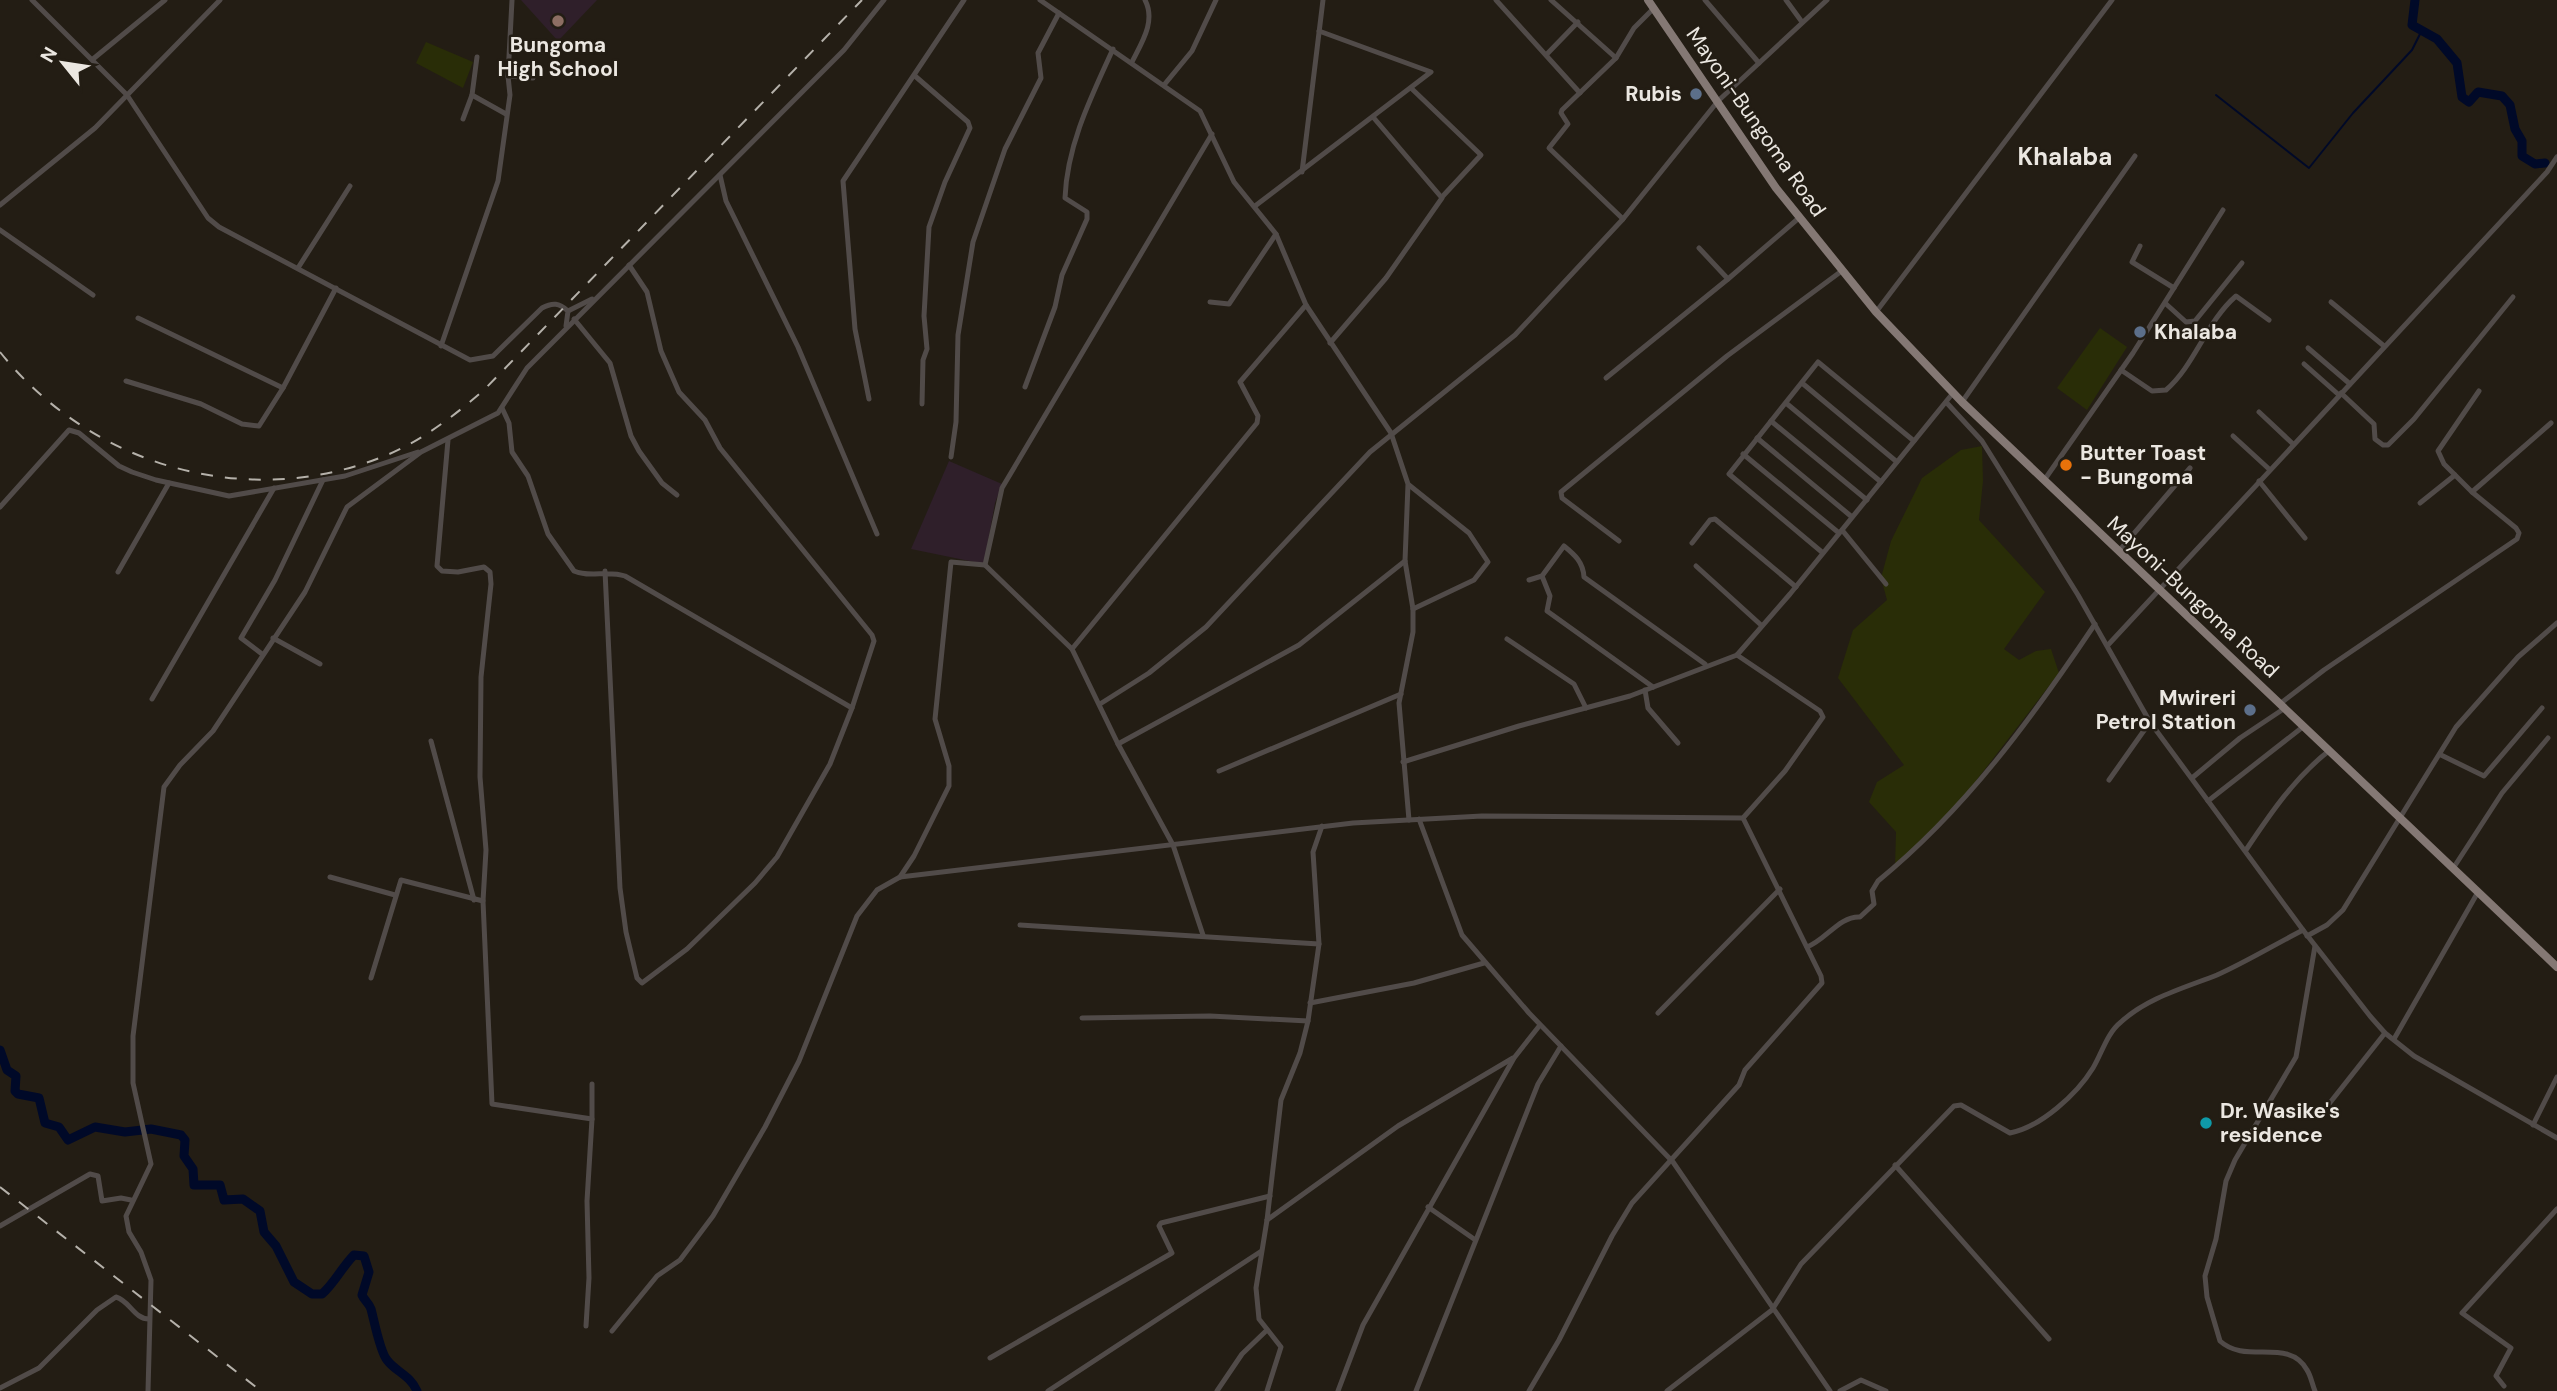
<svg xmlns="http://www.w3.org/2000/svg" width="2557" height="1391" font-family="'DM Sans',sans-serif">
  <style>
    .education { fill: #2f1f2a }
    .green { fill: #292d07 }
    .lines { fill: none; stroke-linecap: round; stroke-linejoin: round }
    .stream { stroke: #000928; stroke-width: 2 }
    .river { stroke: #000928; stroke-width: 9 }
    .street { stroke: #514b49; stroke-width: 5 }
    .primary { stroke: #847874; stroke-width: 8 }
    .rail { stroke: #b5b1aa; stroke-width: 2; stroke-dasharray: 12 12; stroke-linecap: butt }
    .education-dot { fill: #8d6e63; stroke: #231d14; stroke-width: 2.5 }
    .service-dot { fill: #5c6f8a; stroke: #231d14; stroke-width: 2.5 }
    .food-dot { fill: #e8710a; stroke: #231d14; stroke-width: 2.5 }
    .culture-dot { fill: #0f9aa8; stroke: #231d14; stroke-width: 2.5 }
    .labels { text-anchor: middle; dominant-baseline: central; stroke-width: 5; stroke-linejoin: round; paint-order: stroke }
    .poi-label { font-size: 21px; font-weight: bold; fill: #ebe7e1; stroke: #231d14; text-anchor: start }
    .street-label { font-size: 21px; fill: #ebe7e1; stroke: #231d14 }
    .quarter-label { font-size: 24px; font-weight: bold; fill: #ebe7e1; stroke: #231d14 }
  </style>
  <rect width="100%" height="100%" fill="#231d14"/>
  <g class="education">
    <polygon points="521,0 597,0 558,41"/>
    <polygon points="949,461 1002,484 995,503 984,564 911,549"/>
  </g>
  <g class="green">
    <polygon points="426,42 473,62 463,88 416,63"/>
    <polygon points="2100,328 2127,347 2087,410 2057,388"/>
    <polygon points="1982,446 1983,481 1979,520 2045,592 2004,649 2019,660 2036,651 2051,649 2059,673 1955,808 1895,867 1896,832 1869,802 1877,782 1904,765 1838,678 1853,630 1887,600 1881,578 1891,541 1922,478 1961,450"/>
  </g>
  <g class="lines">
    <polyline class="stream" points="2216,95 2309,168 2353,113 2412,50 2421,32"/>
    <g class="river">
      <polyline points="2415,0 2412,25 2437,39 2457,63 2462,97 2469,102 2478,92 2502,96 2510,105 2515,129 2522,141 2522,156 2535,164 2545,163"/>
      <path d="M0 1050 7 1070 16 1076 15 1091 18 1094 39 1098 45 1123 59 1127 68 1140 95 1127 125 1132 151 1129 181 1135 185 1140 184 1156 193 1169 194 1185H220L224 1200 243 1199 260 1211 264 1232 276 1246 294 1282 312 1294H322C334 1284 342 1267 354 1255L364 1256 369 1272 362 1295C364 1300 369 1303 371 1309 374 1320 380 1352 387 1360 396 1372 410 1375 417 1391"/>
    </g>
    <g class="street">
      <path d="M32 0 127 95 208 218 219 227 470 360 493 356 542 308C553 302 559 303 568 311L566 326"/>
      <polyline points="1040,0 1200,111 1234,182 1276,234 1306,305 1391,433 1408,484 1405,561 1413,609 1413,632 1399,703 1409,820"/>
      <polyline points="1496,0 1580,93"/>
      <polyline points="1551,0 1616,58"/>
      <polyline points="1705,0 1759,63"/>
      <polyline points="1786,0 1802,22"/>
      <polyline points="1547,54 1578,22"/>
      <polyline points="477,57 472,95 506,114"/>
      <polyline points="93,59 165,0"/>
      <path d="M1132 62C1142 42 1156 21 1145 0"/>
      <polyline points="508,76 533,78"/>
      <polyline points="915,76 968,122 970,128 945,182 929,227 924,316 927,349 923,360 922,404"/>
      <polyline points="1164,85 1192,51 1216,0"/>
      <polyline points="1411,88 1481,155 1442,197"/>
      <polyline points="463,119 472,95"/>
      <polyline points="1302,172 1323,0"/>
      <polyline points="720,175 726,201 798,347 877,534"/>
      <polyline points="0,205 95,128 220,0"/>
      <polyline points="1255,206 1431,72 1319,31"/>
      <polyline points="1623,219 1549,148 1568,124 1561,113 1562,110 1616,58 1634,28 1654,8"/>
      <polyline points="0,230 93,295"/>
      <polyline points="2140,246 2132,262 2174,288"/>
      <polyline points="1699,248 1728,279 1800,217"/>
      <polyline points="629,265 647,292 661,351 679,392 705,420 720,448 872,635 874,641 852,708"/>
      <polyline points="298,268 350,186"/>
      <polyline points="1210,302 1229,304 1276,234"/>
      <polyline points="2331,302 2384,346"/>
      <polyline points="2165,303 2186,322 2195,321 2242,263"/>
      <polyline points="568,311 592,299"/>
      <polyline points="1876,312 2112,0"/>
      <polyline points="138,318 283,388"/>
      <polyline points="574,319 610,363 631,436 639,451 662,483 677,495"/>
      <polyline points="1330,343 1386,278 1442,198 1373,117"/>
      <polyline points="441,346 498,181 510,95 508,76 512,0"/>
      <polyline points="2308,348 2350,384"/>
      <polyline points="2304,364 2339,395"/>
      <path d="M2121 370 2152 391 2166 390C2195 365 2206 322 2236 296L2269 320"/>
      <polyline points="1606,378 1728,279"/>
      <polyline points="126,381 201,404 242,424 259,426 283,388 336,288"/>
      <polyline points="1802,383 1897,462"/>
      <path d="M1025 387 1055 307 1062 275 1087 219V212L1065 198C1067 145 1091 97 1113 49"/>
      <polyline points="2341,393 2374,424 2375,439 2383,445 2388,445 2414,419 2513,297"/>
      <polyline points="869,399 855,329 843,181 964,0"/>
      <polyline points="1946,402 1982,441 2078,595 2150,722 2303,930 2370,1016 2385,1033 2414,1056 2557,1138"/>
      <polyline points="1962,402 2135,156"/>
      <polyline points="1786,403 1881,482"/>
      <path d="M502 408 509 423 512 452 528 476 548 534 574 571C589 578 608 570 625 576L852 708 830 764 777 857 755 883 687 949 642 983 637 978 626 932 620 888 605 571"/>
      <polyline points="2259,412 2293,444"/>
      <polyline points="1771,421 1867,500"/>
      <polyline points="2233,436 2269,469"/>
      <polyline points="1757,438 1852,517"/>
      <polyline points="448,440 437,566 442,571 458,572 484,567 490,572 491,584 481,677 480,777 486,850 483,901 492,1104 592,1119 587,1201 589,1278 586,1326"/>
      <polyline points="1743,454 1839,533"/>
      <polyline points="951,457 956,422 958,335 973,242 1005,149 1041,78 1038,53 1059,13"/>
      <polyline points="2045,479 2133,353 2223,210"/>
      <polyline points="2259,481 2305,538"/>
      <polyline points="1409,485 1469,533 1488,562 1474,580 1413,609"/>
      <polyline points="2472,492 2444,464 2438,451 2479,391"/>
      <polyline points="2420,503 2455,475"/>
      <polyline points="0,507 69,430 79,433 119,466 132,472 156,480 229,496 345,476 418,452"/>
      <polyline points="1842,530 1886,584"/>
      <polyline points="1619,541 1562,498 1561,492 1727,356 1843,270"/>
      <polyline points="1692,543 1710,520 1715,519 1796,587"/>
      <polyline points="2119,551 2190,468"/>
      <polyline points="1823,553 1729,474 1818,362 1914,441"/>
      <polyline points="985,565 1002,488 1212,134"/>
      <polyline points="1696,566 1761,625"/>
      <polyline points="118,572 169,483"/>
      <polyline points="1542,576 1550,596 1547,611 1653,687"/>
      <path d="M1529 580 1542 576 1564 546C1575 555 1583 562 1584 577L1705 664"/>
      <polyline points="273,638 320,664"/>
      <polyline points="1507,639 1574,684 1586,708"/>
      <polyline points="2108,645 2547,172 2557,157"/>
      <polyline points="1072,649 1257,423 1258,416 1240,382 1306,305"/>
      <polyline points="262,654 241,638 275,580 323,480"/>
      <polyline points="1645,690 1648,708 1678,743"/>
      <polyline points="152,699 274,488"/>
      <polyline points="2281,703 2324,670 2517,539 2519,533 2516,528 2472,492 2551,423"/>
      <polyline points="1100,704 1149,673 1206,627 1370,452 1515,335 1623,219 1718,101 1827,0"/>
      <polyline points="431,741 474,900"/>
      <polyline points="1118,744 1299,645 1405,561"/>
      <polyline points="2441,755 2484,776 2542,708"/>
      <polyline points="1403,762 1519,726 1630,696 1737,655 1790,594 1953,393"/>
      <polyline points="1219,771 1401,694"/>
      <polyline points="2192,778 2240,738 2285,708"/>
      <polyline points="2109,780 2150,722"/>
      <polyline points="2208,801 2304,726"/>
      <polyline points="1419,819 1462,935 1529,1013 1673,1162 1830,1391"/>
      <path d="M2246 850C2270 814 2295 777 2330 750"/>
      <polyline points="2454,867 2502,793 2548,738"/>
      <polyline points="330,877 395,895"/>
      <polyline points="900,877 914,856 949,786 949,766 935,719 951,562 985,565 1072,649 1118,744 1173,845 1203,935"/>
      <polyline points="1020,925 1319,944"/>
      <polyline points="2307,936 2327,925 2343,910 2456,727 2518,657 2557,623"/>
      <path d="M1807 947C1826 940 1839 916 1860 917L1874 904 1872 891 1878 881C1966 809 2032 718 2095 624"/>
      <polyline points="371,978 401,880 483,901"/>
      <polyline points="1310,1003 1414,983 1484,963"/>
      <polyline points="1658,1013 1780,889"/>
      <polyline points="1082,1018 1210,1016 1308,1021"/>
      <polyline points="2394,1039 2478,892"/>
      <polyline points="592,1084 592,1119"/>
      <polyline points="2325,1109 2385,1033"/>
      <polyline points="2533,1125 2557,1077"/>
      <polyline points="1895,1165 2049,1339"/>
      <polyline points="1428,1207 1474,1239"/>
      <polyline points="1267,1220 1398,1126 1513,1058"/>
      <polyline points="0,1226 90,1174 98,1176 102,1201 121,1198 131,1200"/>
      <polyline points="612,1331 657,1276 680,1260 713,1216 765,1127 799,1061 857,916 877,890 900,877 1353,823 1482,816 1743,818 1785,771 1823,717 1820,711 1737,655"/>
      <polyline points="990,1358 1172,1253 1159,1226 1161,1223 1270,1196"/>
      <polyline points="2504,1386 2496,1376 2511,1348 2462,1313 2557,1209"/>
      <path d="M0 1388 39 1368 97 1310 116 1297C130 1301 134 1319 149 1319"/>
      <polyline points="148,1391 151,1280 141,1252 129,1232 126,1216 151,1164 133,1083 133,1036 164,787 180,765 213,731 305,592 347,507 421,452 498,413 527,368 844,50 884,0"/>
      <polyline points="1048,1391 1260,1252"/>
      <polyline points="1217,1391 1242,1354 1267,1330"/>
      <polyline points="1267,1391 1281,1347 1259,1319 1256,1288 1267,1220 1281,1100 1300,1053 1308,1021 1319,944 1313,852 1322,826"/>
      <polyline points="1338,1391 1363,1325 1514,1058 1540,1025"/>
      <polyline points="1416,1391 1538,1084 1561,1046"/>
      <polyline points="1529,1391 1559,1340 1612,1236 1632,1203 1739,1085 1745,1070 1822,983 1821,976 1743,818"/>
      <path d="M1667 1391 1772 1310 1801 1264 1954 1106 1961 1105 2010 1133C2041 1127 2077 1094 2093 1068 2102 1053 2107 1033 2121 1022 2147 998 2184 988 2217 975 2246 962 2274 945 2303 930"/>
      <polyline points="1840,1391 1861,1380 1886,1391"/>
      <path d="M2315 1391C2312 1384 2311 1376 2307 1370 2289 1337 2246 1365 2220 1341L2207 1297 2205 1276 2216 1239 2226 1181 2235 1160 2296 1057 2315 946"/>
    </g>
    <polyline class="primary" points="1648,0 1776,188 1876,312 1962,402 2557,967"/>
    <g class="rail">
      <path d="M0 352C92 467 249 512 387 455 423 440 455 415 484 390L862 0"/>
      <polyline points="0,1187 261,1391"/>
    </g>
  </g>
  <circle class="education-dot" cx="558" cy="21" r="7"/>
  <g class="service-dot">
    <circle cx="1696" cy="94" r="7"/>
    <circle cx="2140" cy="332" r="7"/>
    <circle cx="2250" cy="710" r="7"/>
  </g>
  <circle class="food-dot" cx="2066" cy="465" r="7"/>
  <circle class="culture-dot" cx="2206" cy="1123" r="7"/>
  <g class="labels">
    <g class="poi-label">
      <text x="558" y="45" text-anchor="middle">Bungoma<tspan x="558" dy="24">High School</tspan></text>
      <text x="1682" y="94" text-anchor="end">Rubis</text>
      <text x="2154" y="332">Khalaba</text>
      <text x="2080" y="453">Butter Toast<tspan x="2080" dy="24">- Bungoma</tspan></text>
      <text x="2236" y="698" text-anchor="end">Mwireri<tspan x="2236" dy="24">Petrol Station</tspan></text>
      <text x="2220" y="1111">Dr. Wasike's<tspan x="2220" dy="24">residence</tspan></text>
    </g>
    <g class="street-label">
      <text transform="translate(1756 122) rotate(55)">Mayoni-Bungoma Road</text>
      <text transform="translate(2193 597) rotate(43)">Mayoni-Bungoma Road</text>
    </g>
    <g class="quarter-label">
      <text x="2065" y="156">Khalaba</text>
    </g>
  </g>
  <g transform="translate(63 63) rotate(300)" stroke="#231d14" stroke-width="5" paint-order="stroke">
  <path d="M0-5L12 26L0 18L-12 26Z" fill="#ebe7e1"/>
  <text y="-10" font-size="19" font-weight="bold" text-anchor="middle" fill="#ebe7e1">N</text>
  </g>
</svg>
